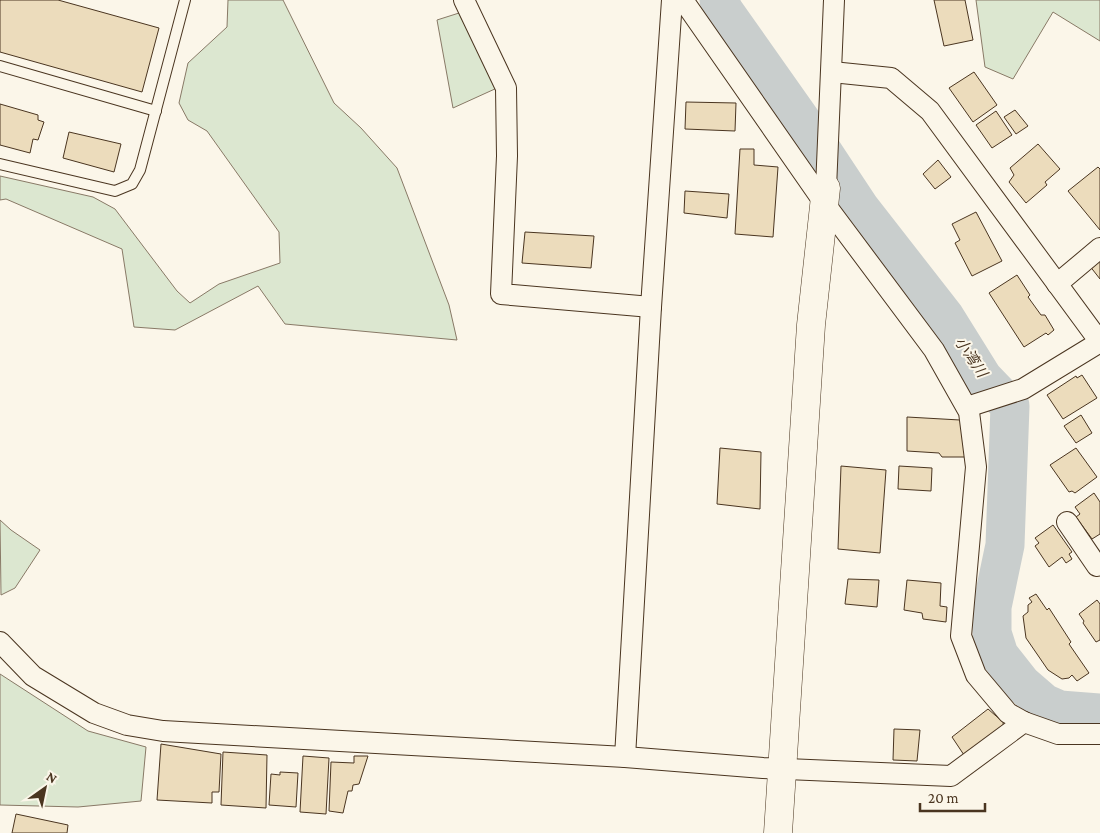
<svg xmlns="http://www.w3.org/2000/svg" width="1100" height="833" font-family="'Crimson Pro','Noto Sans JP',serif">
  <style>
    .green { fill: #dce7d0; stroke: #887966 }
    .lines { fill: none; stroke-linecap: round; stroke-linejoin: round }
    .river { stroke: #c9cecd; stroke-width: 39 }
    .building { fill: #ecdcbc; stroke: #4a3520 }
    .lane-casing { stroke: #4a3520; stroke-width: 12 }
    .street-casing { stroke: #4a3520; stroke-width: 22 }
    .secondary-casing { stroke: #4a3520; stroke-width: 29 }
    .lane { stroke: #fbf6e9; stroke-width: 10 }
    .street { stroke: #fbf6e9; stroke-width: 20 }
    .secondary { stroke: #fbf6e9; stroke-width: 28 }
    .labels { text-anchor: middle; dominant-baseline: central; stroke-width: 4; stroke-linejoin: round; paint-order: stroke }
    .water-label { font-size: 15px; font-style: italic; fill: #4a3520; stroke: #fbf6e9 }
  </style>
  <rect width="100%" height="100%" fill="#fbf6e9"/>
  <g class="green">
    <polygon points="228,0 283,0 334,103 361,128 397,168 449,305 457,340 285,324 258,286 175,330 134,327 122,249 6,199 0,200 0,176 93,197 115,209 177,291 190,303 219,284 280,263 279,232 207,131 188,120 179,103 188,63 227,27"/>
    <polygon points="976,0 1100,0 1100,41 1053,12 1013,79 985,67"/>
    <polygon points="459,13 497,88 453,108 437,20"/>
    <polygon points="0,520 11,530 40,550 15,588 1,595"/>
    <polygon points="0,674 88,731 146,747 141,801 78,807 0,805"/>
  </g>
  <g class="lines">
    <polyline class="river" points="719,0 724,11 815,140 860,208 945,317 983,378 1010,406 1005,545 992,607 992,633 999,655 1022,684 1044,703 1060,710 1100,713"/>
  </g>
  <g class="building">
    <polygon points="0,0 58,0 159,28 142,92 0,52"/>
    <polygon points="934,0 965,0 973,40 944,46"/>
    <polygon points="974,72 997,105 973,122 949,88"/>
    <polygon points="686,102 736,103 735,131 685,129"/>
    <polygon points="0,104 38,115 38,120 44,122 38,140 33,139 30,153 0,145"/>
    <polygon points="1015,110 1028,126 1016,134 1004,117"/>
    <polygon points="996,111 1012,135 992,148 976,125"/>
    <polygon points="69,132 121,144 114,172 63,158"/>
    <polygon points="1038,144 1060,169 1045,182 1047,185 1026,203 1009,182 1014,175 1010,168"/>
    <polygon points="740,149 754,149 754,165 778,167 773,237 735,234"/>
    <polygon points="938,160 951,177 935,189 923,174"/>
    <polygon points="1098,167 1100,169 1100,230 1068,191"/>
    <polygon points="685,191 729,194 727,218 684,213"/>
    <polygon points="976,212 1002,261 972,276 955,243 960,240 952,224"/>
    <polygon points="525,232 594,236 591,268 522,263"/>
    <polygon points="1100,259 1100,279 1089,265"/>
    <polygon points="1017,275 1030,295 1028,297 1041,315 1045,315 1054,330 1048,335 1046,333 1024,347 989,293"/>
    <polygon points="1082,375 1097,398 1063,419 1047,395 1076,376 1077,378"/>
    <polygon points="1081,415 1092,433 1076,443 1064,426"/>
    <polygon points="907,417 960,420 965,443 965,457 942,457 939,453 907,451"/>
    <polygon points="720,448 761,452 760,509 717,504"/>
    <polygon points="1076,448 1097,477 1075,493 1072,491 1069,492 1050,465"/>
    <polygon points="841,466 886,470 880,553 838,549"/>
    <polygon points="899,466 932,468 931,491 898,489"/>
    <polygon points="1094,493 1100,502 1100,534 1092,539 1076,517 1080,514 1075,507"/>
    <polygon points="1053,525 1072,552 1069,554 1072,559 1066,563 1062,557 1049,567 1035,546 1039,543 1035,538"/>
    <polygon points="848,579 879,580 877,607 845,604"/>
    <polygon points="907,580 941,583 940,606 947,607 946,622 923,619 922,613 904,610"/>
    <polygon points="1036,594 1047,610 1049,608 1071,642 1069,644 1089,673 1077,681 1072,675 1069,678 1062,679 1048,670 1026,638 1023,616 1028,612 1028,605 1032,602 1029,598"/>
    <polygon points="1097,600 1100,604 1100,640 1096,642 1083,623 1084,621 1079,614"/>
    <polygon points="988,709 1003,722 1004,731 966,758 952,737"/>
    <polygon points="894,729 920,730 917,761 893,760"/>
    <polygon points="161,744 221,754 219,792 212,792 212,803 157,800"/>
    <polygon points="223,752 267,755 266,808 221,805"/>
    <polygon points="303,756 329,758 326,814 300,812"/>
    <polygon points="354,756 368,756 359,784 353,785 352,791 348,791 343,813 329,811 331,762 354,763"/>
    <polygon points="280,772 298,773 296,807 269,805 271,774 280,775"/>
    <polygon points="16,814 68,825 67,833 12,833"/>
  </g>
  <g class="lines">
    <defs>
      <g id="lane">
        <polyline points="0,66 156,111"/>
        <polyline points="0,164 115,191 132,184 140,170 185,0"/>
      </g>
      <g id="street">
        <polyline points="464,0 506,88 507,156 501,294 651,307"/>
        <polyline points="683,0 825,204 934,350 969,412 976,467 961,636 976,675 1008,713 1024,722 1058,734 1100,734"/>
        <polyline points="832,72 891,78 930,111 1100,342"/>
        <polyline points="826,188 834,0"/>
        <polyline points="1057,284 1100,248"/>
        <polyline points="967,407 1023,389 1100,342"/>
        <polyline points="1067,522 1097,566 1100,564"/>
        <polyline points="0,642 33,676 94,713 127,725 163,731 625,757 763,768 951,776 1024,722"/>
        <polyline points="625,757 651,307 672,0"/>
      </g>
      <polyline id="secondary" points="778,833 811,325 826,188"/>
    </defs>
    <use href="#lane" class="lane-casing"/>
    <use href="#street" class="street-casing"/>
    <use href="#secondary" class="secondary-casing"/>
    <use href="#lane" class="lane"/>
    <use href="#street" class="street"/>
    <use href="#secondary" class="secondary"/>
  </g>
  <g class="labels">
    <g class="water-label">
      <text transform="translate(971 357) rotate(56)">小湾川</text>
    </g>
  </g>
  <g transform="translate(45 788) rotate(33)" stroke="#fbf6e9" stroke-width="4" paint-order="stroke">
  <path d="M0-4L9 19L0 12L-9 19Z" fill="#4a3520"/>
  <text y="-8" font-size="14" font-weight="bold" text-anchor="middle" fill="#4a3520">N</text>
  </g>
  <path d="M920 803v8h65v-8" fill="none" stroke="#4a3520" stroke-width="2.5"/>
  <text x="928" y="803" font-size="15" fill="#4a3520" stroke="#fbf6e9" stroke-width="4" paint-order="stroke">20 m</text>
</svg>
